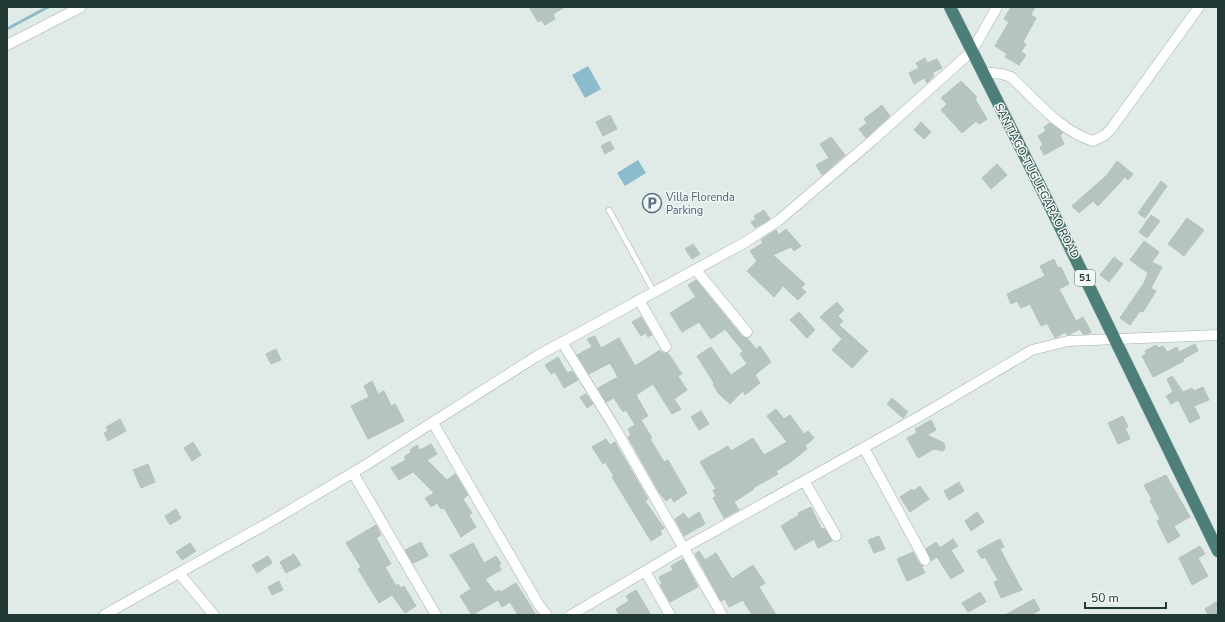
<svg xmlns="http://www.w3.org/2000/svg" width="1225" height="622" font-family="'Nunito Sans',sans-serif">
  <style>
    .water { fill: #8bbccb }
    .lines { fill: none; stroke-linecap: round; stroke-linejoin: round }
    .stream { stroke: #8bbccb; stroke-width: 3 }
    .building { fill: #b5c4bf; stroke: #b3c3bd }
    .service-casing { stroke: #a3b1ad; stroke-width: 6 }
    .minor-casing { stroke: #a3b1ad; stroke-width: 11 }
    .trunk-casing { stroke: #c1c7c6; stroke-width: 13 }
    .service { stroke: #fff; stroke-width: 5 }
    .minor { stroke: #fff; stroke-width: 10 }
    .trunk { stroke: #4c7f78; stroke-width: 12 }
    .labels { text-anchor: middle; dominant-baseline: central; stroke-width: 3; stroke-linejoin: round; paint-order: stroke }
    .shield { fill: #f0f7f4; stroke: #60716e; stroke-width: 1 }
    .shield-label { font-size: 10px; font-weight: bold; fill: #223834 }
    .street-label { font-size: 11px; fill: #223834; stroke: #f0f7f4 }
    .service-label { font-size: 11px; fill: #4e5e75; stroke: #f0f7f4; text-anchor: start }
  </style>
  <rect width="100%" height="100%" fill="#e0eae6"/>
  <g class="water">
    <polygon points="588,66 601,89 585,98 572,75"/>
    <polygon points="638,160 646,173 625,186 617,173"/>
  </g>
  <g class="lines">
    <polyline class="stream" points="7,29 48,7"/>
  </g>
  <g class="building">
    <polygon points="529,7 565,7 553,14 555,19 545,25 541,20 538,22"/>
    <polygon points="1011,7 1035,7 1031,15 1036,18 1023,42 1026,44 1021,52 1026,55 1019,65 1005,57 1007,54 995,46 1009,22 1004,19"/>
    <polygon points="925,58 927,63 937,59 942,68 932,73 934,76 927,83 924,78 914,84 909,73 919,68 916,63"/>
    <polygon points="961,81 977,97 975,99 987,119 979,124 976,121 962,133 941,110 947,104 941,98"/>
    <polygon points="882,105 890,116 866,138 859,129 867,123 864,119"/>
    <polygon points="610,115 617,129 603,136 596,122"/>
    <polygon points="921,122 931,132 924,139 914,130"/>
    <polygon points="1050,123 1063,133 1060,135 1064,144 1044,155 1040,147 1043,145 1038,136 1046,131 1044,127"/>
    <polygon points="831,137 845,155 822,175 816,165 829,158 820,144"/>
    <polygon points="610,141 614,149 605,154 601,146"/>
    <polygon points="1117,161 1133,174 1128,180 1125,177 1098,206 1093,201 1079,213 1072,206 1106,176"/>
    <polygon points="997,164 1007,175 991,189 982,178"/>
    <polygon points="1161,181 1167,186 1145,218 1138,213"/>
    <polygon points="764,210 770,219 755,228 751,222 756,219 754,216"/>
    <polygon points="1151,215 1160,221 1147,238 1139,232"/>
    <polygon points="1187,218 1204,230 1184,256 1168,244"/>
    <polygon points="786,229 801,246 794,251 791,247 773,255 805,284 801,288 806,292 798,300 783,286 774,297 747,271 757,261 750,251 763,243 761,240 776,230 779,235"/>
    <polygon points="1144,241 1159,252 1152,262 1162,267 1151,288 1156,291 1143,312 1140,311 1130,325 1120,318 1144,283 1148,273 1130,260"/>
    <polygon points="693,244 700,254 692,259 685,249"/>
    <polygon points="1114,257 1123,264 1109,282 1100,275"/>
    <polygon points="1054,259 1058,268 1061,267 1069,284 1059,289 1076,321 1083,317 1091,332 1088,334 1083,334 1080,329 1070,334 1067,335 1065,332 1055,338 1047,323 1041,326 1030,304 1021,308 1017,301 1011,304 1007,294 1045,276 1040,266"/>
    <polygon points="696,280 742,336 747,338 756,349 760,346 771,362 755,375 760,383 745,395 743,391 730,404 718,393 713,384 714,383 697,356 711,347 731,375 747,364 740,354 743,351 725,329 711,339 699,322 682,332 670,313 696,297 688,285"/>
    <polygon points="837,302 844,310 838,316 843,321 839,325 868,351 852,368 832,350 842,339 820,317"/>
    <polygon points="799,312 815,330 807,338 790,320"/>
    <polygon points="641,317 652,335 648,337 645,333 641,336 632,322"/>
    <polygon points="595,336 601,348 619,338 635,366 660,350 662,353 668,353 682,374 678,376 687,390 674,399 681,409 672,414 653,384 636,395 648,416 641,420 652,438 650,439 664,462 668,460 687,493 674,502 671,497 666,501 659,492 628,437 631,435 628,429 635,425 626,410 623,412 614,398 606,402 598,388 618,377 610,363 589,374 577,355 592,347 587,339"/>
    <polygon points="1195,344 1198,351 1183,359 1184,361 1153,377 1142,356 1146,354 1145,351 1156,345 1158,348 1163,346 1167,352 1177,347 1179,352"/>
    <polygon points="276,349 281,360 271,364 266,354"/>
    <polygon points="558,357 567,373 572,371 578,380 564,388 555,372 551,374 545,365"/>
    <polygon points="1172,376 1183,392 1192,388 1194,391 1203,387 1209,400 1194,406 1200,418 1190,423 1178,400 1171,404 1166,396 1173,392 1167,379"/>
    <polygon points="372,381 378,394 384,391 391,406 395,404 404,421 368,439 351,406 369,397 364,386"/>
    <polygon points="586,394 593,404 587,408 580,397"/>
    <polygon points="892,398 908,412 903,418 887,404"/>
    <polygon points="776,409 784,419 790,415 804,434 808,431 814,438 805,446 807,449 788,464 776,471 778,474 753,488 754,489 734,502 739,510 724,518 713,498 716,496 713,490 716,489 700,462 728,446 731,451 753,438 764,455 787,442 767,416"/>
    <polygon points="701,411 709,424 699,430 691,417"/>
    <polygon points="1123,416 1128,427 1125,428 1130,439 1118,444 1108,423"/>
    <polygon points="120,419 126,431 108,441 104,433 108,431 106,427"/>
    <polygon points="931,420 936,430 927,435 944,443 945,448 943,451 934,449 918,458 907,438 917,433 915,429"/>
    <polygon points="606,439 610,445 615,442 616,444 648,499 645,501 664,528 660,531 662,534 651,541 612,477 614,476 605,462 603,464 592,447"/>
    <polygon points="193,442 201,455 192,461 184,448"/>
    <polygon points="431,444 437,454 427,460 447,480 455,474 468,495 463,499 472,513 469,515 476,527 461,537 444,508 441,509 437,503 431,507 425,498 434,493 413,472 399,480 391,468 406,460 404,457 411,452 410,450 417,445 420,450"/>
    <polygon points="148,464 155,482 141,488 133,470"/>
    <polygon points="1166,475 1190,517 1174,526 1180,536 1168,543 1157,521 1160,519 1150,501 1152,500 1144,485"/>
    <polygon points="959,482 964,491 949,500 944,491"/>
    <polygon points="920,486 929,499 910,512 900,497 912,489 913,491"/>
    <polygon points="811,507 821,528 825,529 832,541 818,548 814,539 795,550 781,526 799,515 798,513"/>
    <polygon points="176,509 181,518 170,525 165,516"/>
    <polygon points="699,512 705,524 684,536 675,519 684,513 688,519"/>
    <polygon points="977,512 984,522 971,531 965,521"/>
    <polygon points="376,525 381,535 376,538 391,564 385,567 396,586 398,584 401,588 404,586 416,606 405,613 392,595 379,603 358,569 361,567 346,543"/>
    <polygon points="879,536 885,549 874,553 868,540"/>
    <polygon points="953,539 958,546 951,550 964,571 951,579 937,557 931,561 926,549 936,542 940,548"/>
    <polygon points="1000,539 1004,547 1000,549 1022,590 1001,598 994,582 998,580 985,557 982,559 977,551"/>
    <polygon points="421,542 428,556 413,563 405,550"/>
    <polygon points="190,543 196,551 182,560 176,552"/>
    <polygon points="473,543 484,563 496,556 501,564 499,566 501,570 485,579 495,592 499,590 501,592 516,583 536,615 518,615 510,602 502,607 498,600 472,615 460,596 471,589 450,555"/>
    <polygon points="1200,546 1205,554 1198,558 1208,576 1192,585 1179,558"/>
    <polygon points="699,551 705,560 716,553 732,579 753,565 765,583 759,587 776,615 752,615 743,600 729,607 725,599 721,601 695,554"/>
    <polygon points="913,552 919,563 923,566 922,567 925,573 907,581 897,559"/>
    <polygon points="294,554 301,565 286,573 280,562"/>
    <polygon points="268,556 272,563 257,573 252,565"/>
    <polygon points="683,559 698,587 670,602 660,585 662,584 659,577 673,570 671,566"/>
    <polygon points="279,581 283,590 272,595 268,587"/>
    <polygon points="636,590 651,615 619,615 616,609 629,601 626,596"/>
    <polygon points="980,592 986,602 968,612 962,603"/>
    <polygon points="1034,599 1040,610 1031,615 1005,615"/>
    <polygon points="1218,601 1218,615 1208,615 1205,609"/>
  </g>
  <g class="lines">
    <defs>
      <polyline id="service" points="609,210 654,292"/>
      <g id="minor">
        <polyline points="7,45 81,7"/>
        <path d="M982 72 1002 74 1011 77C1037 101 1059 130 1093 141L1105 135 1111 129 1199 7"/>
        <polyline points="696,270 747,332"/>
        <polyline points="639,300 666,347"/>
        <polyline points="562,342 615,428 722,615"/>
        <polyline points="433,423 539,605 547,615"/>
        <polyline points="864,448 925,560"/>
        <polyline points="353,473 436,615"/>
        <polyline points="805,482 836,536"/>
        <polyline points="645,571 670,615"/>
        <polyline points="179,573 214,615"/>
        <polyline points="104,615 270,522 364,466 537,356 744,243 778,221 874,139 972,51 997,7"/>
        <polyline points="571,615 684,548 922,415 1032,350 1068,341 1218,335"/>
      </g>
      <polyline id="trunk" points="950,7 1044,194 1218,551"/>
    </defs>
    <use href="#service" class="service-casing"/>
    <use href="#minor" class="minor-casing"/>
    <use href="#trunk" class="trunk-casing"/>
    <use href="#service" class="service"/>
    <use href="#minor" class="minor"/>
    <use href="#trunk" class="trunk"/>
  </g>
  <defs>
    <symbol id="parking-ring" viewBox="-11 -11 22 22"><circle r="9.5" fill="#f0f7f4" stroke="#5c6f8a" stroke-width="1.5"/><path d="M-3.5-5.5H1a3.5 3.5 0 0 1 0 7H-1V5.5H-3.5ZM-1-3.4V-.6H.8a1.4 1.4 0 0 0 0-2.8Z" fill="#5c6f8a"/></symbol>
  </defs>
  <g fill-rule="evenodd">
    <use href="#parking-ring" x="641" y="192" width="22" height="22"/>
  </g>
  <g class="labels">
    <rect class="shield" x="1075" y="270" width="20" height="16" rx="3"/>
    <g class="shield-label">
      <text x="1085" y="278">51</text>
    </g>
    <g class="street-label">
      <text transform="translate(1037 181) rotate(63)">SANTIAGO-TUGUEGARAO ROAD</text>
    </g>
    <g class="service-label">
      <text x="666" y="197">Villa Florenda<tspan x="666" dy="13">Parking</tspan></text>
    </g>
  </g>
  <rect width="1225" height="622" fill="none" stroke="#223834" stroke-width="16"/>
  <path d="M1085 602v6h81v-6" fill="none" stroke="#223834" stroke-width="2"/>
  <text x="1091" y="602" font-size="12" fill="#223834" stroke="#f0f7f4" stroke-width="3" paint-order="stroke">50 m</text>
</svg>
